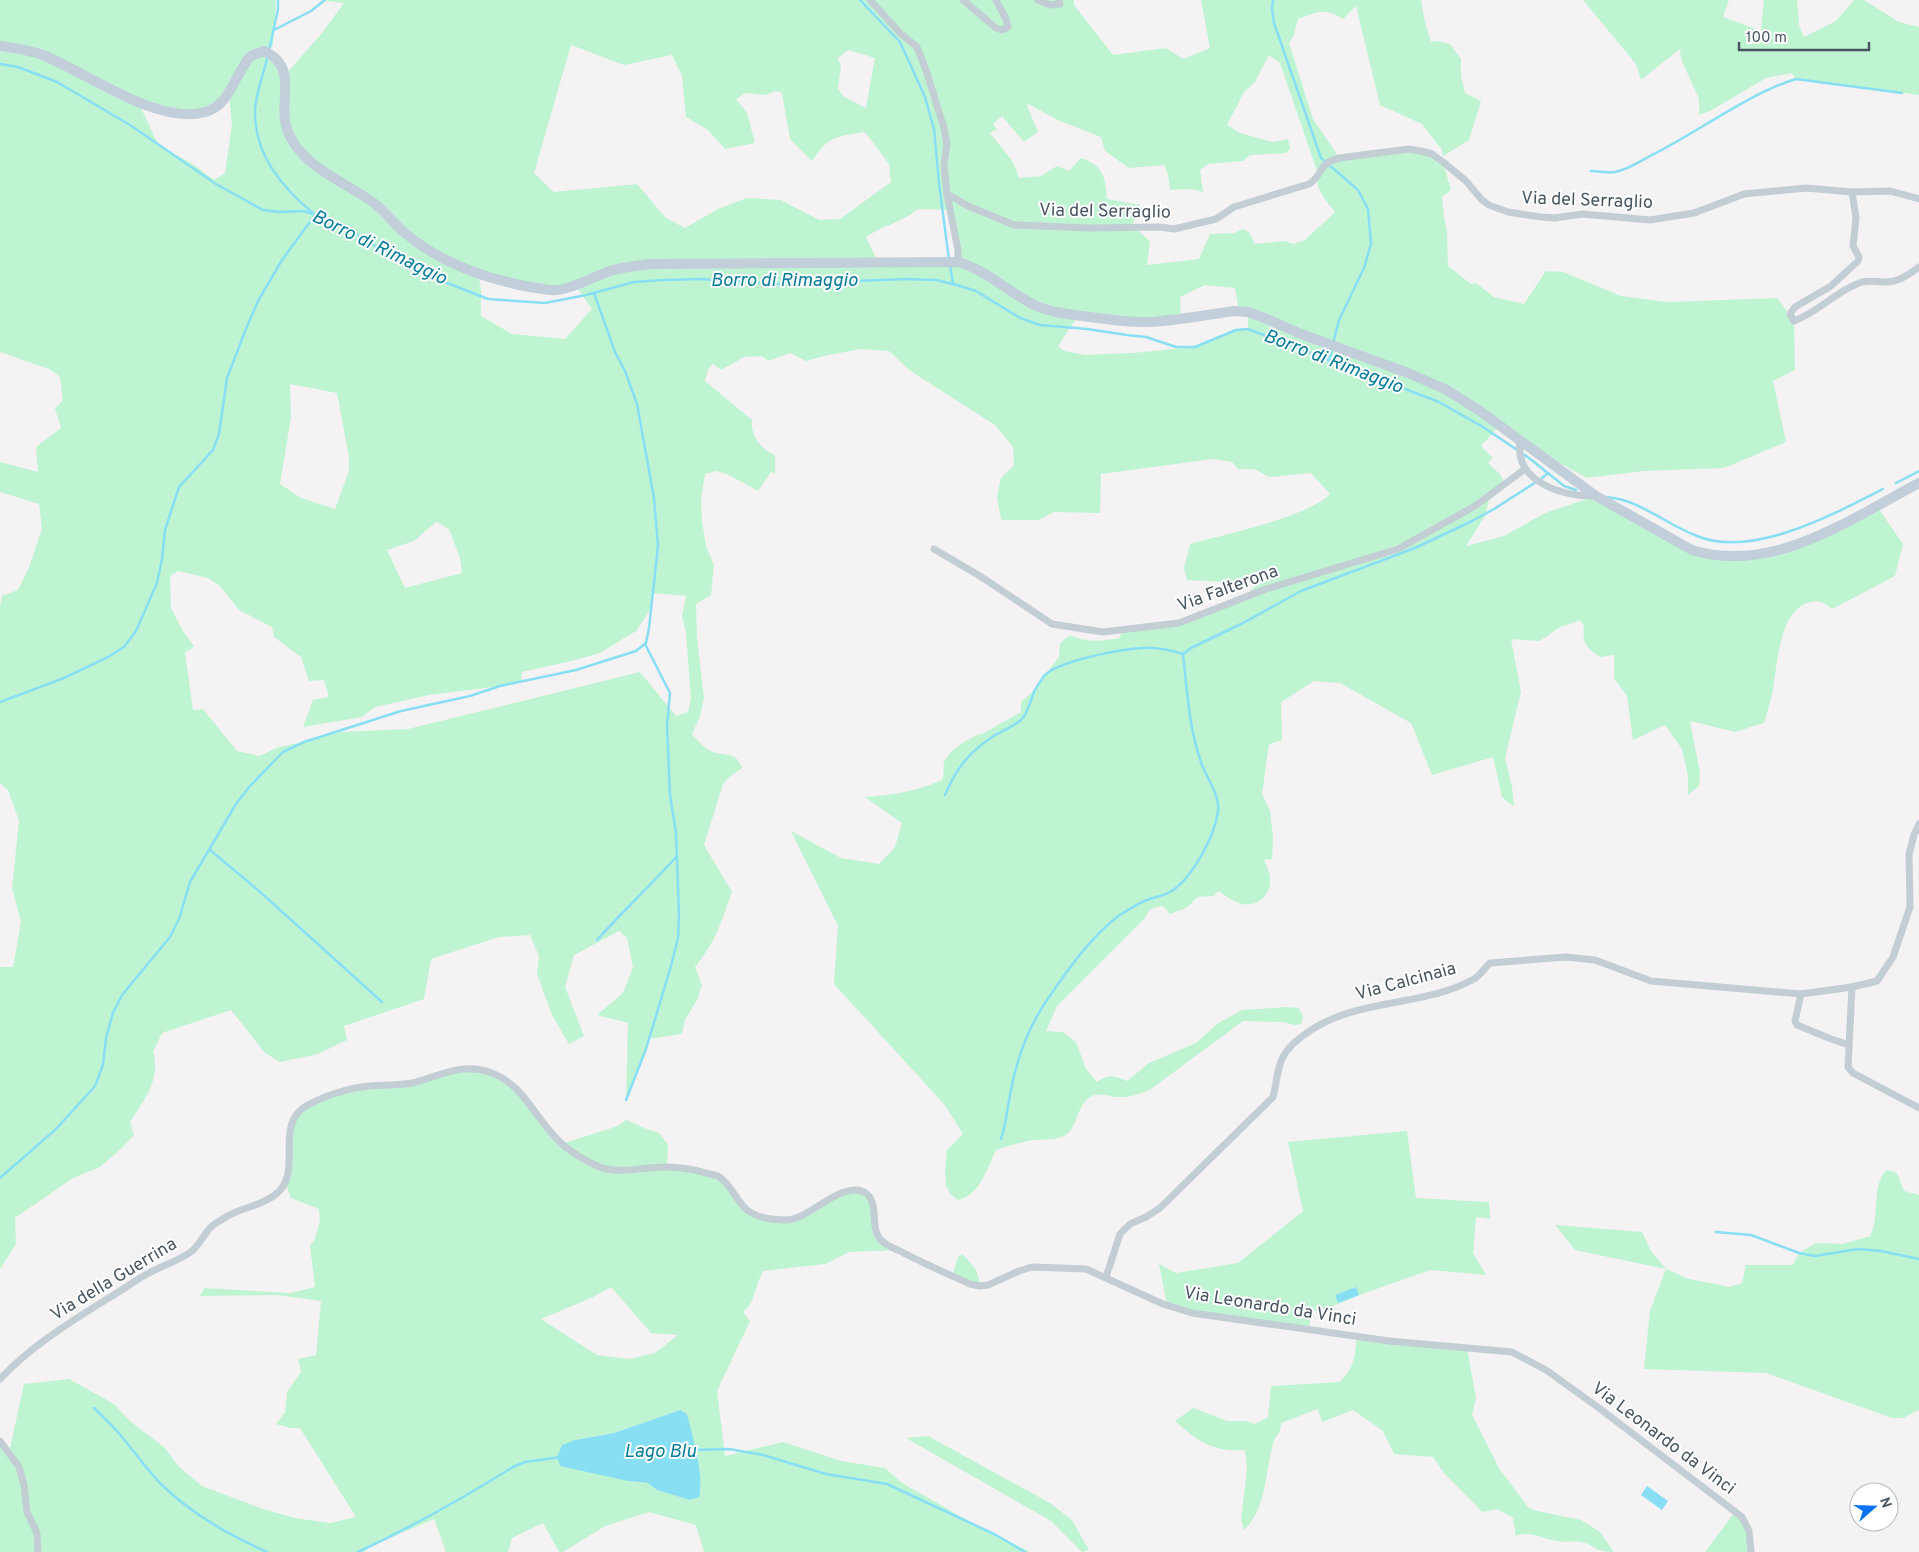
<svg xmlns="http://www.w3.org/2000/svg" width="1919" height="1552" font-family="Overpass,sans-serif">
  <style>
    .green { fill: #bff4d3; fill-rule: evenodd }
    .water { fill: #88dff4 }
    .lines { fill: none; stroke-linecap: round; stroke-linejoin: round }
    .stream { stroke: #88dff4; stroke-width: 2.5 }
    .street { stroke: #c2cdd4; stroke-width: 7 }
    .secondary { stroke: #c2ceda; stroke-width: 10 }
    .labels { text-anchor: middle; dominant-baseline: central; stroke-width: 4; stroke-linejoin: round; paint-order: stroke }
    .street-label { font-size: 18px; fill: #485662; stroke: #fff }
    .water-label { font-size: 19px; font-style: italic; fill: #037c9b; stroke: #fff }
  </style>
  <rect width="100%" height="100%" fill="#f4f2f2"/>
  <g class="green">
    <path d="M0 0H276L273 46 264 51 285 75 322 33 344 3 320 0H1074V5L1113 55 1166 48 1183 59 1210 48 1201 0H1421L1425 22 1431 42 1438 41 1450 44 1461 59V76L1465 93 1481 101 1469 140 1443 156 1442 150 1422 124 1380 105 1356 6 1343 19C1324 7 1318 12 1298 19L1294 35 1289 43 1313 119 1339 157 1421 151 1443 162 1451 190 1442 197 1444 217 1447 233 1448 266 1471 284 1476 283 1494 297 1524 304 1546 271 1563 272 1621 296 1668 302 1777 298 1794 321 1795 370 1773 381 1786 442 1724 468 1643 471 1587 478 1520 441 1499 426 1481 446 1493 458 1488 463 1500 474 1505 485 1490 496 1485 516 1466 546 1504 536 1545 513 1596 496 1708 555 1778 551 1876 505 1903 544 1895 576 1832 609C1824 602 1818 599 1807 603 1780 612 1777 664 1773 689 1771 701 1767 712 1764 723L1735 732 1690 721 1700 773 1699 786 1688 795V776L1682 749 1665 725 1633 740 1627 696 1614 678V655L1600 657C1586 647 1582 644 1584 626L1580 620 1560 627 1540 641 1511 639 1521 692 1505 758 1512 787 1514 807 1502 797 1493 757 1432 775 1411 723 1340 683 1314 681 1281 702 1282 740 1269 744 1262 794 1270 811 1273 838 1272 859 1264 860C1266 865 1270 872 1270 878 1272 896 1255 909 1239 903 1232 901 1225 895 1218 891L1214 896 1198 897 1186 908 1170 914 1163 906 1150 909 1144 919 1057 1006 1046 1031 1063 1032 1076 1042 1086 1069 1097 1082C1107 1074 1116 1076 1127 1081L1149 1063 1196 1043 1217 1024 1242 1010 1288 1007 1299 1008 1303 1016 1301 1024 1295 1025 1283 1022 1243 1021 1151 1089C1140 1094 1130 1098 1118 1097 1111 1097 1102 1093 1095 1095 1077 1100 1078 1126 1067 1134 1058 1141 1044 1139 1033 1140 1021 1142 1008 1146 996 1150 987 1169 980 1195 958 1200L951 1195 946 1186 945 1169 947 1150 963 1134 944 1104 834 984 838 926 791 831 841 858 879 864 895 847 902 823 865 797C892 795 918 791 942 780 945 774 942 766 945 760 951 749 971 736 982 734L1021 712V702L1034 690 1059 657 1060 643 1070 635C1086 643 1102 641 1120 638L1121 632 1141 624 1192 622 1249 592 1260 582 1245 583 1187 580 1184 568 1190 544C1223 535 1308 517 1330 494L1311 473 1269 477 1254 469H1238L1232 462 1212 459 1101 474 1100 513 1054 512 1039 520H1001L997 496 1001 478 1014 465 1013 447 995 425 909 370 889 351 860 349 824 356 806 361 790 353 768 361 762 356 744 357 721 370 713 364 708 370 705 381 752 420C750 435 761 450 775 455V473L771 472 758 491 729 475 717 471 705 474 701 499 702 521 706 546 714 565 711 595 696 604 697 638 704 698 700 716 692 734C697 739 703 747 709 750 722 758 736 749 742 768L729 777 723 784 704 845 732 892C721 923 716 941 695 967L702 985 697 1000 685 1020 682 1034 649 1039 626 1100 628 1023 597 1015 623 993 633 968 627 938 619 931 574 955 565 987 584 1036 569 1044 552 1015 537 974 539 956 530 935 499 937 431 959 424 999 344 1026 347 1040 318 1054 280 1062 265 1053 231 1010 162 1033 153 1052C161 1079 144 1101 130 1122L134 1135 123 1147 100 1167 73 1178 15 1218 16 1244 0 1269V967H13L21 921 12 888 19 821 8 790 0 783V605L2 596 18 590 29 567 42 529 39 504 0 492V462L38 472 36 447 61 428 55 409 63 400 60 377 49 369 0 352ZM571 45 624 65 672 55 682 76 686 117 708 130 725 149 755 143 747 113 736 99 746 93 766 95 775 91 782 93 790 139 812 161C829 135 836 137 865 132L889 164 891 182 840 219 819 220 781 200 747 198 718 209 685 228 666 218 637 184 554 192 534 173ZM848 50 875 58 866 108 843 96 838 88 841 66 838 58ZM1269 55 1280 63 1318 174C1314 189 1327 201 1335 212L1305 240 1293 244 1285 241 1255 244 1249 232 1243 229 1234 233 1210 234 1199 259 1147 265 1150 241 1132 226 1140 205 1107 199C1105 177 1104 166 1081 158L1069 171 1057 166 1041 176 1019 178 1013 162 990 133 997 129 993 124 1002 116 1024 142 1038 132 1026 103 1060 121 1101 137 1105 151 1129 168 1164 165 1168 174 1170 190 1191 189 1203 192 1200 170 1208 164 1243 161 1250 155 1286 153 1290 149 1288 139 1273 142 1240 133 1227 125 1244 92 1255 82ZM229 94 232 124 225 173 214 180 193 164 159 146 139 104 204 113ZM918 209 951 210 958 262H878L866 237C883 225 902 223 918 209ZM478 274 557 290 575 285 592 309 565 339 512 334 481 316V289ZM1205 285 1235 288 1239 311 1248 312V329L1236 330 1195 347 1132 353 1085 355 1064 351 1058 346 1078 316 1181 318 1180 297ZM290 384 337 393 349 457V471L335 509 301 498 280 484 291 417ZM436 522 449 529 460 558 462 573 405 588 387 550 414 541ZM178 571 208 578 220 586 239 610 272 627 274 637 301 657 309 681 324 680 329 697 313 700 303 727 362 717 375 707 429 695 500 686 521 682 522 672 571 661 600 653 636 631 652 607 653 593 686 596 682 616 686 633 691 698 688 712 676 716 640 672 408 729 339 732 304 742 279 747 259 756 237 751 203 709 193 710 185 652 190 650 194 646 183 631 171 608 170 576Z"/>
    <polygon points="1583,0 1729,0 1723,17 1761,31 1764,0 1797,0 1799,25 1804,37 1836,21 1854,0 1864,0 1899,22 1919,27 1919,95 1796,79 1792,73 1766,78 1710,111 1699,115 1699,99 1681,59 1680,49 1641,80 1636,64"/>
    <path d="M488 1071 510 1082 561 1144 618 1126 626 1120 647 1129 659 1133 668 1145 667 1167 717 1176 746 1208 758 1216 793 1220 825 1200 860 1191 871 1199 881 1241 899 1250 849 1252 825 1264 763 1271C755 1285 756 1302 743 1312L750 1321 717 1391 725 1456 783 1442 841 1461 885 1468 902 1483 974 1524 1030 1552H704L696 1525 649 1512 605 1526 563 1552H559L543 1523 512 1538 508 1552H446L434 1519 371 1546 364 1552H0V1441L9 1453 24 1384 69 1379 114 1404 130 1421 165 1448 178 1466 202 1486 263 1509 295 1518 330 1523 356 1517 300 1428H291L276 1424 285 1412 287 1392 301 1372 298 1359 316 1355 321 1301 277 1295 200 1296 204 1288 290 1293 315 1287 310 1246 315 1239 320 1220 319 1209 291 1198 286 1184 289 1133 302 1108 341 1092 411 1084 443 1073ZM611 1287 651 1333 678 1335 655 1353 630 1359 597 1355 541 1319 593 1297ZM680 1410 687 1414 697 1459 701 1490H657L648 1483 628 1481 575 1440 614 1433Z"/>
    <polygon points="1407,1131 1416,1198 1489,1202 1490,1219 1476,1217 1473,1253 1486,1275 1430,1270 1365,1293 1328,1308 1329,1311 1311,1310 1309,1330 1234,1320 1167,1305 1159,1264 1176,1273 1238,1263 1303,1211 1288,1142"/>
    <path d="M1886 1170 1897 1173 1904 1191 1919 1195V1410L1903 1418H1892L1766 1373 1644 1369 1650 1311 1666 1269 1575 1250 1555 1225 1642 1232 1651 1251 1666 1269 1689 1279 1715 1284 1730 1287 1742 1283 1746 1265H1793L1799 1253 1816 1243 1843 1244 1870 1236C1881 1215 1870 1190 1886 1170Z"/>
    <polygon points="963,1254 976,1270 981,1285 952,1276 958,1257"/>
    <path d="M1357 1337 1467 1348 1476 1398 1472 1415 1499 1468 1528 1507 1537 1511 1581 1520 1600 1532 1614 1552C1598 1552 1599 1549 1585 1543 1577 1540 1566 1543 1557 1541 1542 1539 1531 1530 1516 1536L1513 1518 1497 1509 1482 1512 1444 1473 1433 1457 1394 1454 1383 1431 1353 1410 1322 1422 1318 1409 1281 1423C1281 1436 1275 1434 1273 1444 1265 1473 1267 1508 1244 1530L1241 1520 1247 1470 1245 1450C1212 1452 1199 1442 1175 1421L1193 1408 1227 1421H1246L1255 1424 1268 1417 1271 1386 1339 1382C1354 1370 1355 1355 1357 1337Z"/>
    <polygon points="928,1436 1050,1503 1072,1520 1089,1550 1082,1552 1051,1521 906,1438"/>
    <polygon points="1735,1512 1742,1517 1751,1552 1705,1552"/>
  </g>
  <g class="water">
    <polygon points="1356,1287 1359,1295 1338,1303 1335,1295"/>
    <path d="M680 1410 687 1414C692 1435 705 1476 699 1497L690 1500 657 1490 648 1483 628 1481 560 1466 557 1457 562 1445 575 1440 614 1433Z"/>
    <polygon points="1647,1486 1668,1501 1662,1510 1641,1495"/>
  </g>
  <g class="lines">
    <g class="stream">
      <polyline points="860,0 900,42 925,97 934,129 939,183 949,260"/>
      <polyline points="1273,0 1272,9 1274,23 1321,158 1358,190 1368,209 1371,244 1364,268 1339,320 1333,343"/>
      <polyline points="274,30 311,11 325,0"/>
      <polyline points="269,51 278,9 278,0"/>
      <path d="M268 56C264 71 254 100 255 113 255 156 283 188 314 214"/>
      <polyline points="0,64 18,67 57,82 130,125 216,184 263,210 279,212 304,211 323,218 346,228 399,261 427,275 488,299 545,303 586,295 634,282 664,280 700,279 782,284 906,279 936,280 957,285 976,291 1020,318 1040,325 1087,329 1127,335 1146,337 1176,347 1195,347 1236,330 1248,329 1439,402 1483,427 1529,458 1564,486 1576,490"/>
      <path d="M1591 171C1599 171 1607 173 1615 172 1627 170 1639 162 1650 156 1697 133 1747 94 1796 79L1902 93"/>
      <polyline points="950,265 953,283"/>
      <polyline points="1329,361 1332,348"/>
      <polyline points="1896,483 1919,471"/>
      <path d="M1607 497C1614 498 1622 499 1629 502 1653 511 1673 527 1697 536 1752 559 1834 514 1883 489"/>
      <polyline points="1183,654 1191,648 1243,623 1301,591 1415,548 1472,521 1494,509 1541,479 1548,473"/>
      <polyline points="0,702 64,678 108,657 124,647 136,631 157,583 162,559 165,530 179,487 213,450 219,434 227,378 246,329 258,301 282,260 315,215"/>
      <path d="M945 795C957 767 969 752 995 735 1003 731 1014 726 1021 720 1029 712 1030 701 1034 692 1036 687 1041 681 1044 676 1057 661 1122 649 1142 648 1157 647 1170 650 1183 654"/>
      <polyline points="210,850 258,890 382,1002"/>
      <path d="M597 940C623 911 651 885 677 856"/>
      <polyline points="626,1100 646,1049 671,966 678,938 679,913 676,833 670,795 667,726 670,693 645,644"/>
      <path d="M1001 1139C1006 1124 1007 1110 1010 1095 1016 1061 1027 1029 1047 1000 1067 971 1089 939 1117 917 1126 911 1137 904 1147 900 1154 897 1162 896 1168 893 1191 882 1215 835 1218 811 1220 794 1206 778 1201 762 1189 728 1187 690 1183 654"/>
      <polyline points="0,1178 56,1129 95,1086 103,1065 106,1038 113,1013 122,995 170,937 179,919 190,882 236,804 250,786 283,752 304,742 401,711 470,696 500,686 576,670 636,651 646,643 649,628 658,546 654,498 637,404 625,371 615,352 594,293"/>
      <polyline points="1716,1232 1751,1235 1799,1253 1815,1256 1858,1249 1881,1251 1919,1259"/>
      <path d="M94 1408C103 1417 113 1426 121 1436 136 1453 147 1471 163 1486 192 1514 231 1536 267 1552"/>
      <polyline points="693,1450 729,1449 763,1455 826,1474 887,1484 996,1535 1025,1552"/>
      <path d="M358 1552C412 1527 463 1498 513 1467L525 1462 561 1457"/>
    </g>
    <g class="street">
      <polyline points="870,0 901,34 917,47 926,70 944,128 947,145 944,164 947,194 958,250 958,262"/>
      <polyline points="963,0 996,28 1002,30 1008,27 1006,19 996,0"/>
      <polyline points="1038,0 1050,5 1060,4 1059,0"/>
      <path d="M1852 192 1856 218 1853 246 1859 257 1858 261 1831 286 1795 307 1790 314 1794 321C1819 312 1837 290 1862 282 1870 280 1876 282 1884 282 1898 283 1909 274 1919 267"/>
      <path d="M947 194 968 206 1014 225 1088 228 1160 227 1174 229 1216 219 1234 207 1309 184C1324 174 1317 164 1339 158L1409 149 1421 151 1432 154 1443 162 1466 181 1482 200 1489 205 1508 212 1541 217 1555 218 1582 214 1650 220 1694 213 1744 194 1806 188 1852 192 1890 191 1919 199"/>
      <path d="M1520 441C1514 482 1563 497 1596 496"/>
      <polyline points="934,549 980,576 1052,624 1103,632 1179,623 1266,589 1398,549 1475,506 1525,469"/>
      <polyline points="1852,987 1848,1067 1853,1073 1919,1108"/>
      <polyline points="1801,994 1795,1021 1797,1025 1831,1039 1849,1045"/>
      <path d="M1106 1277 1120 1234 1130 1224 1146 1217 1160 1208 1273 1097C1277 1084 1276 1070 1283 1057 1288 1047 1296 1041 1304 1035 1354 997 1422 1008 1474 979 1481 975 1484 968 1490 963L1566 957 1595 960 1651 981 1801 994 1852 987 1877 981 1893 957 1910 907 1909 854 1914 835 1919 824"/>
      <path d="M0 1379C31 1346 69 1323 107 1299 121 1291 134 1281 149 1273 163 1265 179 1261 192 1251 200 1244 204 1234 211 1227 215 1223 222 1220 226 1217 242 1207 262 1206 276 1194 304 1172 273 1126 306 1106 324 1096 348 1088 369 1086 383 1084 398 1086 412 1083 438 1077 461 1062 489 1072 525 1084 535 1120 561 1143 569 1151 588 1162 597 1166 618 1175 642 1167 664 1167 678 1167 693 1169 706 1173 707 1173 717 1176 718 1176 731 1184 735 1199 746 1209 756 1218 773 1220 786 1220 809 1220 840 1181 864 1192 881 1201 868 1229 882 1241 886 1245 893 1248 898 1250 922 1263 946 1273 970 1284L979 1286 988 1285 1019 1271 1032 1267 1086 1269 1163 1304 1192 1313 1389 1341 1512 1352 1546 1370 1599 1408 1742 1517 1749 1531 1751 1552"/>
      <polyline points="0,1441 19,1467 24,1485 27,1512 37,1533 38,1552"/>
    </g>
    <path class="secondary" d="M0 46C15 48 30 50 45 56 87 73 159 126 205 112 227 106 232 84 243 67 245 64 247 59 250 57 253 54 260 53 264 51 301 68 276 103 288 132 303 168 344 181 374 203 386 212 395 225 406 234 441 263 487 279 530 287 538 288 548 291 557 290 575 288 593 277 610 271 623 267 637 266 651 264L958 262C987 270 1008 292 1034 305 1049 312 1066 314 1082 316 1105 319 1128 323 1151 322 1179 320 1207 315 1234 311L1248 312 1262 317 1301 334 1408 373 1445 389 1480 411 1596 496 1692 550C1773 575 1850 519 1919 483"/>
  </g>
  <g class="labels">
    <g class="street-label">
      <text transform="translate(1587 201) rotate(2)">Via del Serraglio</text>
      <text transform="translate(1105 212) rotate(1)">Via del Serraglio</text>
      <text transform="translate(1228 589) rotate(-20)">Via Falterona</text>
      <text transform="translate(1406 982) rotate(-15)">Via Calcinaia</text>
      <text transform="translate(114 1280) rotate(-31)">Via della Guerrina</text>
      <text transform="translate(1270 1307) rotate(9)">Via Leonardo da Vinci</text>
      <text transform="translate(1663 1439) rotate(37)">Via Leonardo da Vinci</text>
    </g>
    <g class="water-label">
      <text transform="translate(379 248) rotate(26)">Borro di Rimaggio</text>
      <text x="784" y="281">Borro di Rimaggio</text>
      <text transform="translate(1333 362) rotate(21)">Borro di Rimaggio</text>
      <text x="660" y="1452">Lago Blu</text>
    </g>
  </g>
  <g transform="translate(1874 1507) rotate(70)"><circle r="24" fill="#ffffff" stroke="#b6bbc0"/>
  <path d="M0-4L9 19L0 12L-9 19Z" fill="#0b74f6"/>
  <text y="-8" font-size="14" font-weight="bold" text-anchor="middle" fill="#485662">N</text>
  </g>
  <path d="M1739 42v8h130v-8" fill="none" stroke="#485662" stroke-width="2.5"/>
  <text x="1746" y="42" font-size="15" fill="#485662" stroke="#ffffff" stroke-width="4" paint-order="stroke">100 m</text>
</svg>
